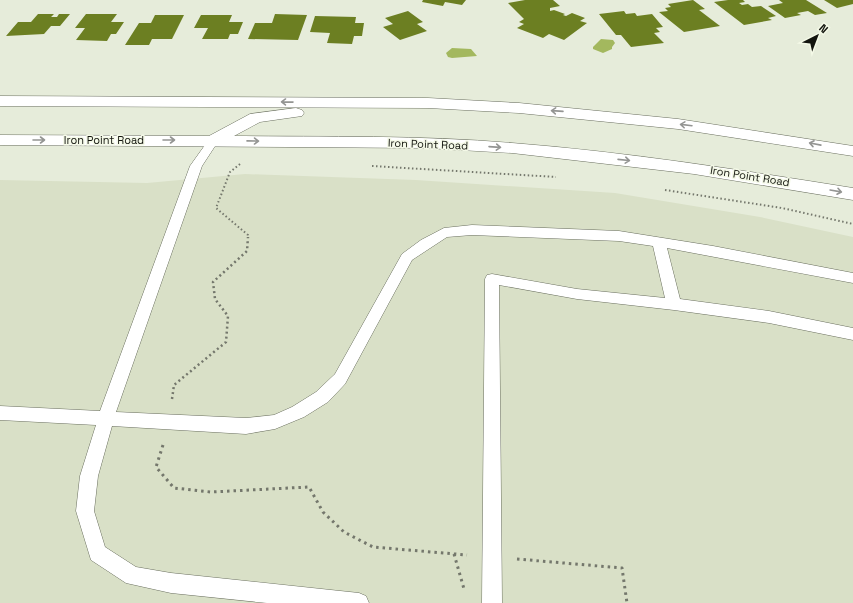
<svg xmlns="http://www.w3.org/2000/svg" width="853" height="603" font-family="'Space Grotesk',sans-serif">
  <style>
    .built { fill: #d9e0c7 }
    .water { fill: #a3b85e }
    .building { fill: #6c7f22 }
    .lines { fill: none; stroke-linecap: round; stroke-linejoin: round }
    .service-casing { stroke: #6a6f5f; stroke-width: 1 }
    .secondary-casing { stroke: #6a6f5f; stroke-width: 1 }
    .path-far2 { stroke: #74776c; stroke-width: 2; stroke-dasharray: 1.5 2.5; stroke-linecap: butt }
    .path-far1 { stroke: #74776c; stroke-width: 2.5; stroke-dasharray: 2 3; stroke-linecap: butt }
    .path { stroke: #74776c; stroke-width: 3; stroke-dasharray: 2.5 4; stroke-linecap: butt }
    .service { fill: #fff; fill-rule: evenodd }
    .secondary { fill: #fff; fill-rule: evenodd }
    .oneway { stroke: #949593 }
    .labels { text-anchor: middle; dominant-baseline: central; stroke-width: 3; stroke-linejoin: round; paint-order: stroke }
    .far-street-label { font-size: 11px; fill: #12140e; stroke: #f4f9e7 }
  </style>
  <rect width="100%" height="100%" fill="#e6ecda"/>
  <polygon class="built" points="245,174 416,180 615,193 760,217 853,237 853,603 0,603 0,180 147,183"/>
  <g class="water">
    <polygon points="601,39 613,40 615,43 612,47 612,49 603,53 593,49 593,47"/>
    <polygon points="452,48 471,49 477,56 452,58 448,57 446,53"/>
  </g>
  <g class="building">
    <polygon points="423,0 466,0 462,5 445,2 443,6 422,2"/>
    <polygon points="525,0 553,0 560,6 550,8 550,11 554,10 565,14 563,15 566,16 572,13 585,18 580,21 587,23 564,40 549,34 543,38 517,28 524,24 519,22 524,19 508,3"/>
    <polygon points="693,0 705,9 699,10 720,26 684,32 659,12 668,11 665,8 671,7 668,4"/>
    <polygon points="728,0 743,0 745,2 739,3 742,5 748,4 752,7 761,6 776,16 768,18 772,20 744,25 714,2"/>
    <polygon points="779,0 806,0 827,13 815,15 808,11 797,13 801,15 785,18 768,6 783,3"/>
    <polygon points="824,0 853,0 853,4 837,8"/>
    <polygon points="408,11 423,22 417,24 427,31 400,40 383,27 393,24 385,18"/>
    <polygon points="624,11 626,14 635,13 637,16 652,14 663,27 656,28 660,32 654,33 664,43 631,47 621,35 616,35 599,14"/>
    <polygon points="38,14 54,14 51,17 57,17 59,14 70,14 60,26 51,26 44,34 6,36 18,22 31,22"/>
    <polygon points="86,14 117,14 111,22 124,22 116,34 111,34 107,41 76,40 85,28 75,28"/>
    <polygon points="275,14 307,15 298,40 248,39 255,23 272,23"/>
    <polygon points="155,15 184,15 172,39 152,39 149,45 125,45 139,23 151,23"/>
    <polygon points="201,15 232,15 229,22 243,22 238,34 230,34 228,39 202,39 208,28 194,28"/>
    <polygon points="315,16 356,17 355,23 364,23 362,36 354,36 352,44 327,43 330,33 310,32"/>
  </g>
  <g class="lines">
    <defs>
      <polygon id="service" points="214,137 219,140 202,166 116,412 246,418 274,415 292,407 316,392 335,374 402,254 421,240 444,228 472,225 619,231 713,246 853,273 853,283 667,248 680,299 769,311 853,328 853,340 769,323 674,310 577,299 499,285 502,603 482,603 485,279 487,275 492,274 577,289 665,298 653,246 619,241 472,235 447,237 412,260 345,384 328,402 304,417 275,429 246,434 112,426 98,476 94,511 105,547 136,567 171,573 359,593 366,596 369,603 267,603 171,593 126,583 91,560 76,511 80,476 96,425 0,420 0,406 100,411 190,166 210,138"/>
      <g id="secondary">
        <polygon points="0,96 428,98 519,103 678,119 853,146 853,156 678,129 519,113 428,108 0,106"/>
        <path d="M296 108 302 110 304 113 302 116 260 122 234 136C327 137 420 135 512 143 627 152 740 170 853 188V200L694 174 512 153 426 148 0 145V135L209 136 250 114Z"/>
      </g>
    </defs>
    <use href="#service" class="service-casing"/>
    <use href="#secondary" class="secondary-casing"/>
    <g class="path-far2">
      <polyline points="240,164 230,172 216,208 248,235 248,238"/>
      <polyline points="372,166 556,177"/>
      <polyline points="665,190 782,208 853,224"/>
    </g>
    <polyline class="path-far1" points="172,399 174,385 226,342 228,316 215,299 213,282 247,251 248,237"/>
    <g class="path">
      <polyline points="163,445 156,467 174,488 211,492 309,487 323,512 344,532 373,547 467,555"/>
      <polyline points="454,554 464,589"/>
      <polyline points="517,559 622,568 627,603"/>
    </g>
    <use href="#service" class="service"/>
    <use href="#secondary" class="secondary"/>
  </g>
  <defs><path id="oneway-shaft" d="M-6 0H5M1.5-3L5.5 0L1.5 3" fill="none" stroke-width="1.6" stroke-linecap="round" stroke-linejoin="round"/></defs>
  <g class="oneway">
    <use href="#oneway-shaft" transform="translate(287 102) rotate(-179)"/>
    <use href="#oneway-shaft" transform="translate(557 111) rotate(-176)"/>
    <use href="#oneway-shaft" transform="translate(686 125) rotate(-173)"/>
    <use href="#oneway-shaft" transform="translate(39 140)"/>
    <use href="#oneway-shaft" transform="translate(169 140)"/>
    <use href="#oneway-shaft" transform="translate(253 141) rotate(1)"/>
    <use href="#oneway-shaft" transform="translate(815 144) rotate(-169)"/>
    <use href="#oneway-shaft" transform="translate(495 147) rotate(4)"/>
    <use href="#oneway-shaft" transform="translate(624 160) rotate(6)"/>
    <use href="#oneway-shaft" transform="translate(836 191) rotate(10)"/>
  </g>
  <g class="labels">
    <g class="far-street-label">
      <text x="104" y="140">Iron Point Road</text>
      <text transform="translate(428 144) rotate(2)">Iron Point Road</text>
      <text transform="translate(750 176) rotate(9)">Iron Point Road</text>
    </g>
  </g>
  <g transform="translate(817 36) rotate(42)" stroke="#f4f9e7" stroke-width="3" paint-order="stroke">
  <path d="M0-3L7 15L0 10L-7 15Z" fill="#12140e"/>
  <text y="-6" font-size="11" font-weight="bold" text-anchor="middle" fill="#12140e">N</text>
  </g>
</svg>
